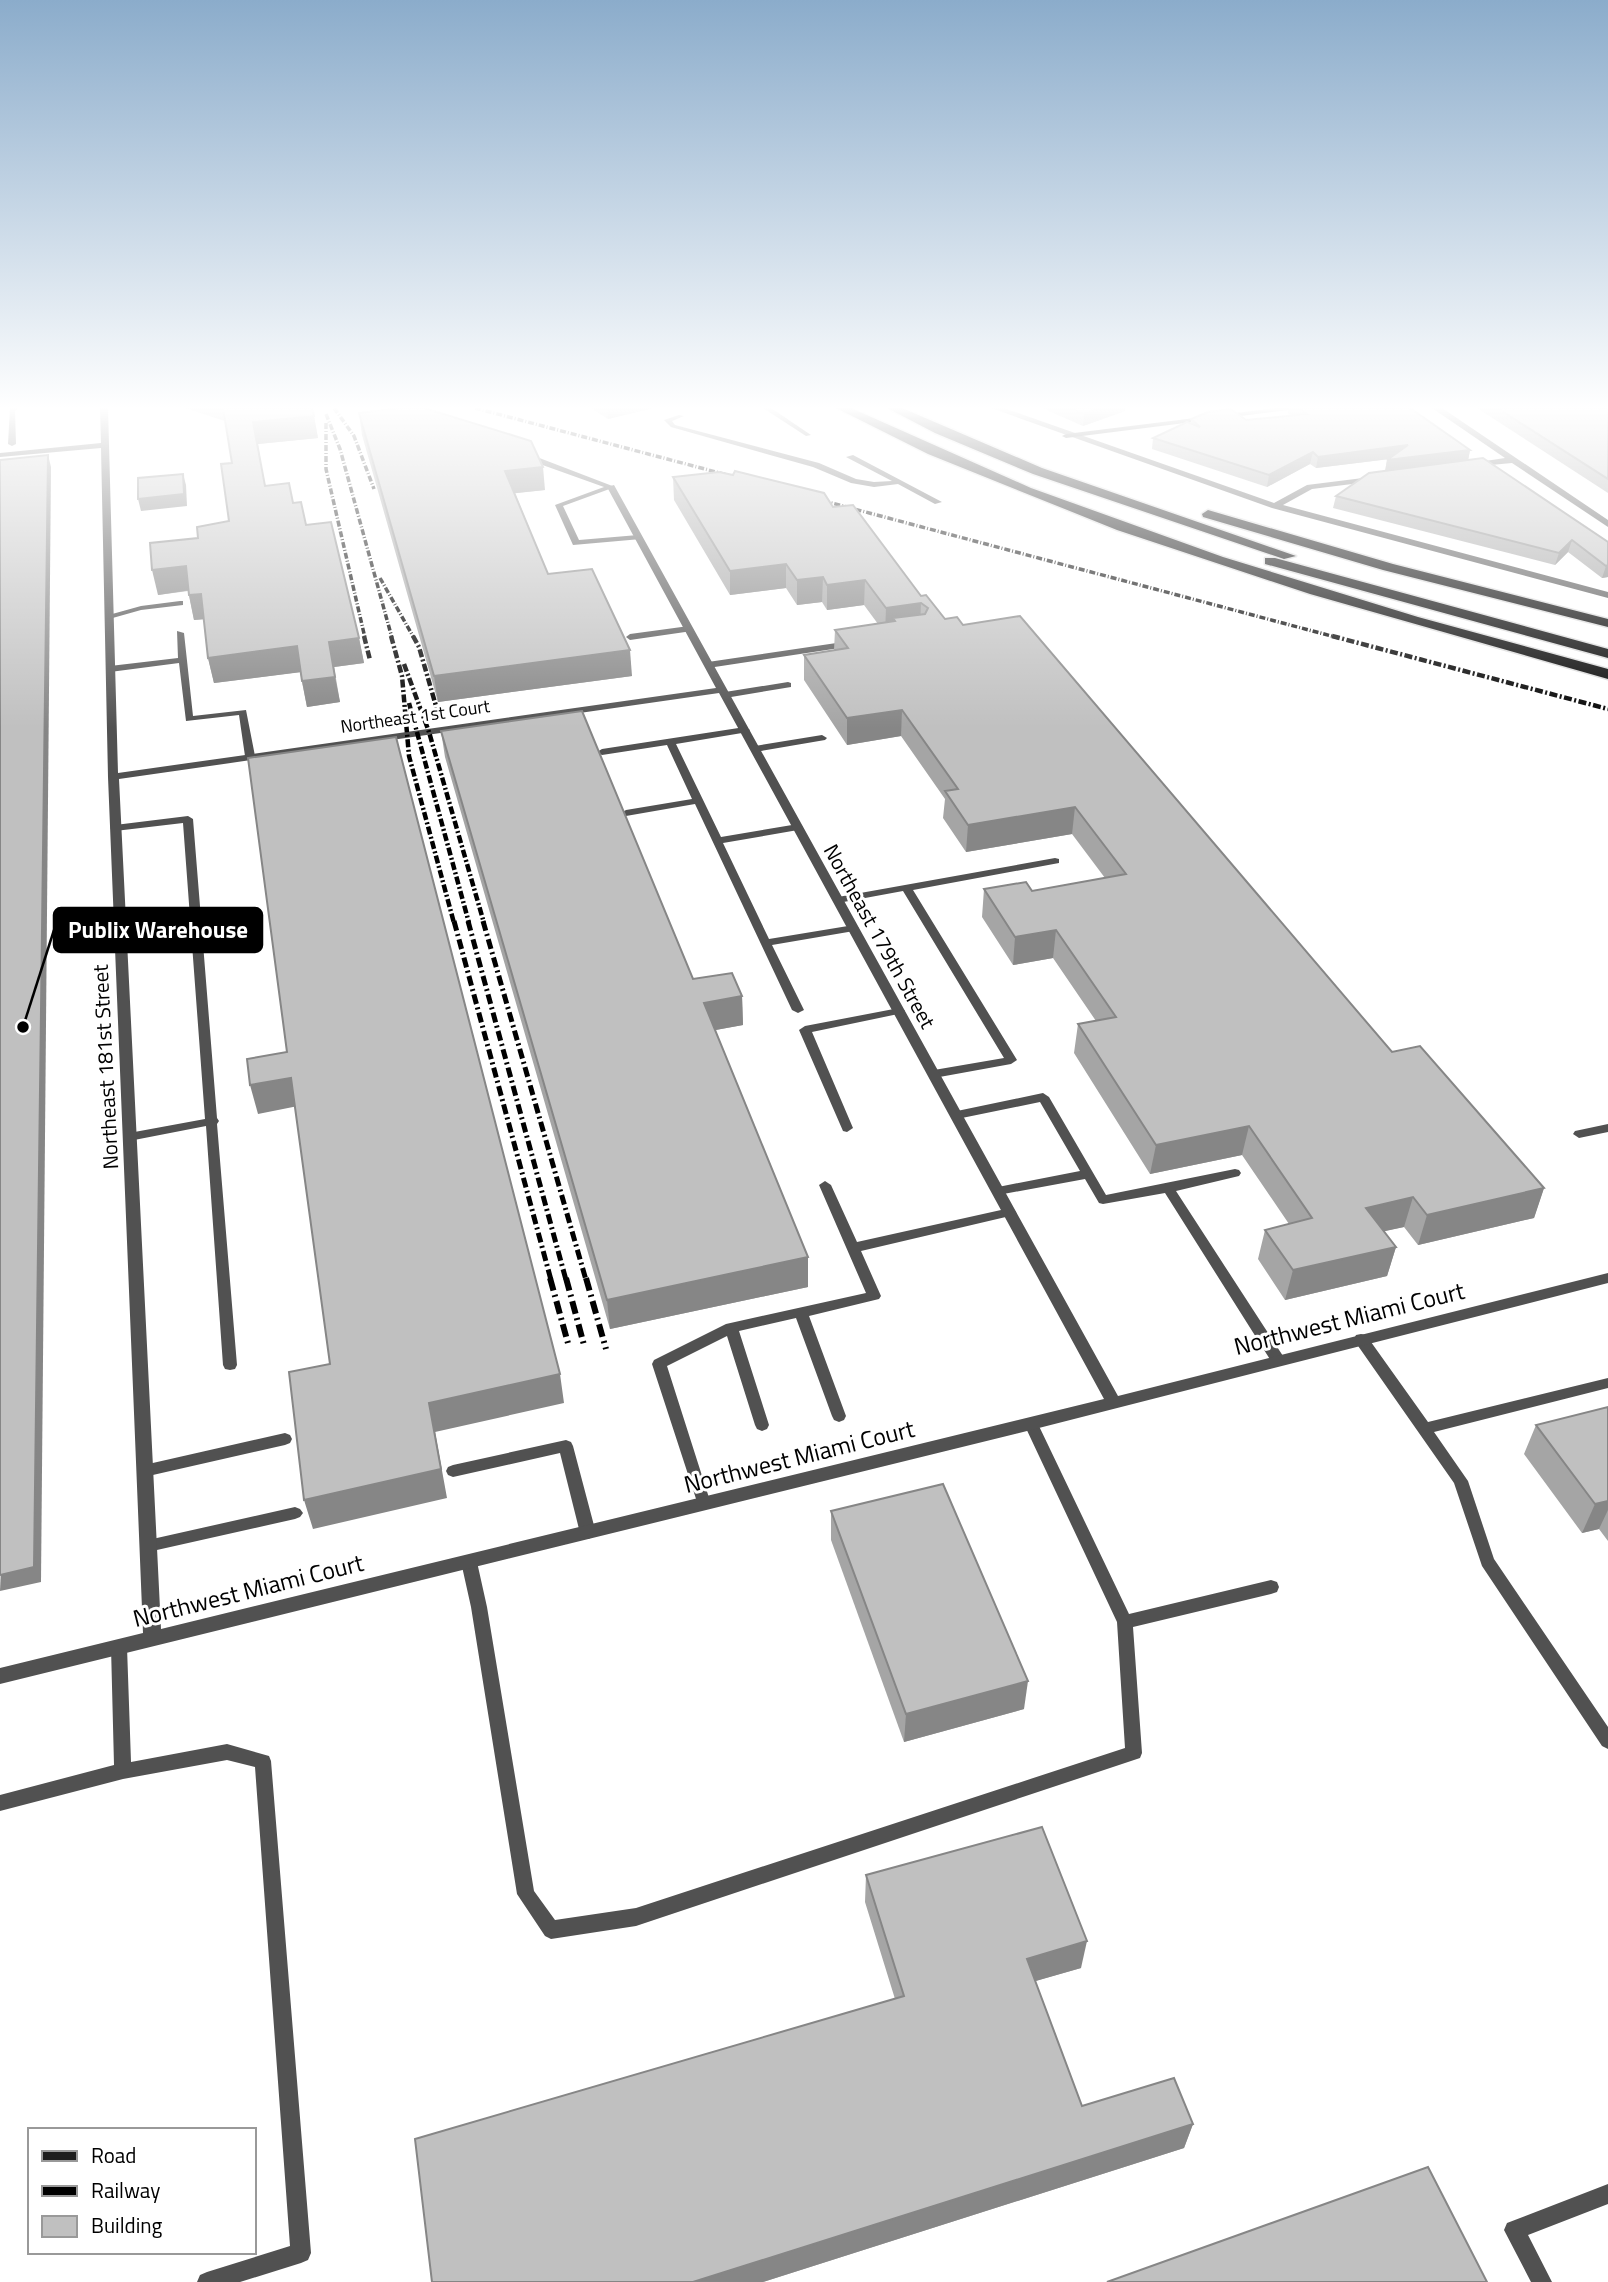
<svg xmlns="http://www.w3.org/2000/svg" width="1608" height="2282" font-family="'Titillium Web',sans-serif">
  <style>
    .lines { fill: none; stroke-linecap: round; stroke-linejoin: round }
    .highway-casing { stroke: #dbdbdb; stroke-width: 3 }
    .lane { fill: #515151; fill-rule: evenodd }
    .street { fill: #515151; fill-rule: evenodd }
    .secondary { fill: #1e1e1e; fill-rule: evenodd }
    .highway { fill: #000; fill-rule: evenodd }
    .rail-far3 { stroke: #000; stroke-width: 3.5; stroke-dasharray: 6 2 1 2; stroke-linecap: butt }
    .rail-far2 { stroke: #000; stroke-width: 4.5; stroke-dasharray: 8 2.5 2 2.5; stroke-linecap: butt }
    .rail-far1 { stroke: #000; stroke-width: 5; stroke-dasharray: 10 3.5 2 3.5; stroke-linecap: butt }
    .rail { stroke: #000; stroke-width: 6; stroke-dasharray: 13 4.5 2 4.5; stroke-linecap: butt }
    .wall { fill: #a5a5a5 }
    .shaded-wall { fill: #868686 }
    .building { fill: #c0c0c0; stroke: #868686; stroke-width: 2 }
    .labels { text-anchor: middle; dominant-baseline: central; stroke-width: 6; stroke-linejoin: round; paint-order: stroke }
    .far-street-label { font-size: 18px; fill: #000; stroke: #fff }
    .street-label { font-size: 21px; fill: #000; stroke: #fff }
    .near-street-label { font-size: 24px; fill: #000; stroke: #fff }
    .leader { fill: none; stroke: #000; stroke-width: 2.5 }
    .callout-dot { fill: #000; stroke: #fff; stroke-width: 2.5 }
    .callout { fill: #000; stroke: #000; stroke-width: 2.5 }
    .callout-label { font-size: 23px; text-anchor: middle; font-weight: bold; fill: #fff }
  </style>
  <rect width="100%" height="100%" fill="#fff"/>
  <g class="lines">
    <defs>
      <g id="highway">
        <polygon points="836,408 851,408 1031,488 1223,557 1418,617 1608,669 1608,679 1310,594 1117,530 928,454"/>
        <polygon points="887,408 902,408 1042,468 1296,556 1284,559 1033,474 935,433"/>
        <polygon points="1208,510 1393,564 1608,619 1608,627 1383,570 1203,517 1202,514"/>
        <polygon points="1265,558 1275,558 1608,649 1608,658 1265,564"/>
      </g>
    </defs>
    <use href="#highway" class="highway-casing"/>
    <g class="lane">
      <polygon points="10,408 18,408 15,411 16,444 12,446 8,444"/>
      <polygon points="763,408 771,408 811,435 806,436"/>
      <polygon points="679,415 684,416 672,421 675,425 819,463 856,479 874,482 892,481 846,457 853,455 942,502 935,504 898,484 874,487 851,483 813,467 671,427 664,420"/>
      <polygon points="523,454 529,454 615,487 563,506 579,540 638,535 642,537 641,539 573,545 555,505 604,487 523,458"/>
      <polygon points="180,601 183,601 183,605 141,610 109,619 105,616 141,606"/>
      <polygon points="689,626 693,629 692,631 630,640 626,637 630,634"/>
      <polygon points="177,631 184,633 193,716 246,710 255,756 253,758 250,759 245,756 239,715 186,721 179,663 110,672 106,669 110,666 178,658"/>
      <polygon points="850,641 853,642 853,646 708,668 704,665 708,662"/>
      <polygon points="788,682 791,683 791,687 725,698 721,695 725,692"/>
      <polygon points="745,727 750,730 748,732 676,744 721,837 798,824 803,827 798,830 723,843 769,939 854,925 859,928 854,931 772,945 804,1010 798,1013 792,1010 695,804 626,816 621,813 626,810 692,799 667,745 602,755 597,752 602,749"/>
      <polygon points="822,735 827,738 825,740 755,752 750,749 755,746"/>
      <polygon points="188,816 193,819 217,1118 219,1121 217,1124 237,1365 235,1369 230,1370 225,1369 223,1365 206,1126 129,1141 123,1137 129,1133 205,1119 183,823 115,831 110,828 115,825"/>
      <polygon points="1055,858 1059,859 1059,863 913,890 1017,1060 1011,1064 934,1078 930,1077 928,1074 934,1070 1004,1058 903,891 838,903 833,900 838,897"/>
      <polygon points="899,1008 903,1009 905,1011 903,1013 812,1032 853,1128 847,1132 843,1131 799,1030 805,1026"/>
      <polygon points="1043,1093 1049,1097 1106,1195 1235,1169 1239,1170 1241,1173 1239,1176 1176,1191 1283,1356 1285,1360 1283,1364 1278,1365 1273,1364 1165,1193 1103,1204 1099,1203 1085,1179 998,1195 994,1194 992,1191 994,1188 998,1187 1080,1171 1040,1102 957,1119 951,1115 957,1111"/>
      <polygon points="1608,1124 1608,1132 1579,1138 1573,1134 1575,1131"/>
      <polygon points="825,1181 831,1185 857,1242 1010,1208 1016,1212 1010,1216 861,1251 881,1296 879,1299 809,1316 846,1416 844,1420 839,1422 834,1420 832,1416 796,1318 739,1331 769,1425 767,1429 762,1431 757,1429 755,1425 727,1336 667,1366 711,1504 709,1508 704,1510 699,1508 652,1364 654,1360 726,1324 866,1293 819,1185"/>
      <polygon points="1361,1334 1366,1335 1428,1422 1608,1378 1608,1388 1434,1432 1468,1481 1494,1559 1608,1727 1608,1749 1602,1746 1482,1566 1454,1483 1356,1343 1354,1339 1356,1335"/>
      <polygon points="1031,1418 1036,1420 1038,1424 1129,1614 1271,1580 1277,1582 1279,1587 1277,1592 1271,1594 1133,1627 1142,1753 1140,1758 636,1926 551,1939 545,1936 517,1894 471,1607 461,1562 464,1557 469,1556 474,1557 477,1562 487,1607 534,1891 555,1920 636,1908 1125,1748 1117,1622 1024,1424 1026,1420"/>
      <polygon points="285,1433 290,1435 292,1439 290,1443 285,1445 144,1477 139,1475 137,1471 139,1467 144,1465"/>
      <polygon points="566,1440 571,1442 573,1446 596,1533 593,1537 588,1539 583,1537 580,1533 560,1453 453,1477 448,1475 446,1471 448,1467 453,1465"/>
      <polygon points="295,1507 300,1509 303,1513 300,1517 295,1519 148,1552 143,1551 140,1546 143,1541 148,1540"/>
      <polygon points="119,1640 125,1642 127,1647 131,1762 227,1744 269,1756 271,1761 311,2253 308,2260 301,2263 240,2282 197,2282 200,2275 207,2272 290,2246 255,1767 227,1760 123,1779 0,1811 0,1795 114,1765 111,1647 113,1642"/>
      <polygon points="1608,2184 1608,2204 1528,2235 1552,2282 1531,2282 1504,2230 1507,2223"/>
    </g>
    <g class="street">
      <path d="M100 408H108L118 773 716 688 607 487 614 485 1118 1396 1608 1273V1283L1031 1430 0 1684V1668L143 1633 108 777 101 448 0 457V453L101 443ZM719 693 1104 1399 161 1629 119 779Z"/>
      <polygon points="991,408 1004,408 1274,503 1307,485 1379,476 1379,480 1376,481 1312,489 1283,505 1608,592 1608,598 1272,508"/>
      <polygon points="1432,408 1442,408 1608,520 1608,527 1512,463 1469,467 1469,463 1472,463 1505,458"/>
    </g>
    <polygon class="secondary" points="1276,408 1304,408 1066,438 1062,436 1066,434"/>
    <use href="#highway" class="highway"/>
    <g class="rail-far3">
      <polyline points="334,408 354,436 374,489"/>
      <polyline points="475,408 735,477"/>
      <polyline points="326,414 340,449 392,638"/>
      <polyline points="326,423 326,469 365,638"/>
      <polyline points="813,498 1339,638"/>
      <polyline points="380,578 414,638"/>
    </g>
    <g class="rail-far2">
      <polyline points="364,636 370,660"/>
      <polyline points="391,636 402,676 409,756 454,923"/>
      <polyline points="413,636 419,647 438,713"/>
      <polyline points="1332,636 1608,709"/>
      <polyline points="404,664 429,732 484,923"/>
      <polyline points="409,703 469,923"/>
    </g>
    <g class="rail-far1">
      <polyline points="454,921 551,1280"/>
      <polyline points="468,921 566,1280"/>
      <polyline points="483,921 586,1280"/>
    </g>
    <g class="rail">
      <polyline points="550,1278 569,1347"/>
      <polyline points="566,1278 584,1345"/>
      <polyline points="586,1278 606,1349"/>
    </g>
  </g>
  <g class="wall">
    <polygon points="185,408 312,408 318,438 258,444 265,486 293,503 306,525 359,638 364,663 334,667 340,702 307,707 300,672 214,683 208,658 204,619 194,620 188,591 158,595 198,538 229,521 232,463 225,421"/>
    <polygon points="591,408 653,408 608,419"/>
    <polygon points="1042,408 1125,408 1125,411 1083,426"/>
    <polygon points="1289,408 1410,408 1470,450 1468,460 1608,542 1608,577 1602,578 1568,552 1555,565 1333,508 1336,496 1385,471 1387,460 1389,459 1316,468 1310,464 1267,487 1152,449 1153,438 1191,423 1191,419 1246,420 1292,416 1288,413"/>
    <polygon points="1477,408 1608,408 1608,493"/>
    <polygon points="359,413 545,490 515,493 548,574 632,676 438,702 362,435"/>
    <polygon points="673,477 833,507 945,619 963,625 1392,1052 1544,1188 1534,1218 1418,1245 1404,1227 1384,1231 1396,1247 1387,1276 1285,1300 1258,1259 1265,1230 1289,1224 1242,1155 1150,1174 1074,1053 1078,1024 1096,1021 1053,958 1013,965 982,917 984,889 1032,891 1105,878 1072,834 966,852 943,818 945,799 901,736 847,745 804,680 804,655 834,650 835,630 878,624 864,605 827,610 822,602 797,605 786,588 730,595 674,500"/>
    <polygon points="441,731 693,979 742,996 743,1025 715,1030 808,1287 610,1329 445,757"/>
    <polygon points="1608,1407 1608,1541 1599,1529 1582,1533 1524,1454 1536,1425"/>
    <polygon points="831,1511 1024,1709 904,1742 831,1540"/>
    <polygon points="866,1875 1081,1968 1035,1981 1082,2106 1193,2124 1184,2148 763,2282 895,1999 865,1902"/>
  </g>
  <g class="shaded-wall">
    <polygon points="607,408 653,408 608,419"/>
    <polygon points="1101,408 1125,408 1125,411 1083,426 1084,414"/>
    <polygon points="314,416 318,438 258,444 253,422"/>
    <polygon points="1408,445 1406,457 1316,468 1318,457"/>
    <polygon points="1470,450 1468,461 1385,472 1387,460"/>
    <polygon points="1313,452 1310,464 1267,487 1269,475"/>
    <polygon points="48,455 51,467 41,1582 0,1591"/>
    <polygon points="543,467 545,490 508,494 505,471"/>
    <polygon points="183,474 186,485 187,506 141,511 138,499"/>
    <polygon points="1572,540 1568,552 1555,565 1559,553"/>
    <polygon points="786,564 786,588 730,595 730,571"/>
    <polygon points="1608,565 1608,577 1602,578 1606,566"/>
    <polygon points="186,566 191,590 158,595 152,570"/>
    <polygon points="823,577 822,602 797,605 797,580"/>
    <polygon points="865,580 864,605 827,610 827,585"/>
    <polygon points="201,594 207,619 194,620 189,595"/>
    <polygon points="921,603 920,628 893,618 893,632 885,633 886,608"/>
    <polygon points="359,638 364,663 334,667 329,642"/>
    <polygon points="297,646 302,672 214,683 208,658"/>
    <polygon points="630,650 632,676 438,702 434,676"/>
    <polygon points="335,677 340,702 307,707 302,681"/>
    <polygon points="902,710 901,736 847,745 847,718"/>
    <polygon points="1075,807 1072,834 966,852 968,825"/>
    <polygon points="1056,930 1053,958 1013,965 1015,937"/>
    <polygon points="742,996 743,1025 705,1032 704,1003"/>
    <polygon points="291,1078 298,1106 258,1114 250,1085"/>
    <polygon points="1249,1126 1242,1155 1150,1174 1156,1145"/>
    <polygon points="1544,1188 1534,1218 1418,1245 1427,1215"/>
    <polygon points="1413,1197 1404,1227 1358,1237 1366,1208"/>
    <polygon points="1396,1247 1387,1276 1285,1300 1293,1270"/>
    <polygon points="808,1257 808,1287 610,1329 607,1300"/>
    <polygon points="560,1374 564,1403 435,1432 447,1498 313,1529 304,1500 429,1403"/>
    <polygon points="1608,1501 1608,1510 1599,1529 1582,1533 1595,1504"/>
    <polygon points="1028,1681 1024,1709 904,1742 906,1714"/>
    <polygon points="1087,1941 1081,1968 1022,1985 1027,1959"/>
    <polygon points="1193,2124 1184,2148 763,2282 693,2282"/>
  </g>
  <g class="building">
    <polygon points="223,408 312,408 314,416 253,422 265,486 289,483 293,503 301,502 306,525 331,522 359,638 329,642 335,677 302,681 297,646 208,658 201,594 189,595 186,566 152,570 150,543 198,538 197,527 229,521 221,464 232,463"/>
    <polygon points="399,408 424,408 531,441 543,467 505,471 548,574 592,569 630,650 434,676 359,413"/>
    <polygon points="1070,408 1101,408 1084,414"/>
    <polygon points="1299,408 1410,408 1470,450 1387,460 1408,445 1318,457 1313,452 1269,475 1153,438 1187,422 1200,427 1191,419 1208,412 1231,409 1246,420 1307,414"/>
    <polygon points="1497,408 1608,408 1608,479"/>
    <polygon points="48,455 34,1567 0,1575 0,460"/>
    <polygon points="1483,458 1608,542 1608,565 1606,566 1572,540 1559,553 1336,496 1369,473"/>
    <polygon points="735,471 824,493 833,507 853,505 921,596 926,595 945,619 957,617 963,625 1020,616 1392,1052 1420,1046 1544,1188 1427,1215 1413,1197 1366,1208 1396,1247 1293,1270 1265,1230 1312,1218 1249,1126 1156,1145 1078,1024 1116,1017 1056,930 1015,937 984,889 1026,882 1032,891 1126,874 1075,807 968,825 945,791 958,789 902,710 847,718 804,655 848,648 835,630 895,621 893,618 925,614 928,608 921,603 886,608 865,580 827,585 823,577 797,580 786,564 730,571 673,477 719,472 733,475"/>
    <polygon points="183,474 184,494 138,499 138,478"/>
    <polygon points="582,711 693,979 732,973 742,996 704,1003 808,1257 607,1300 441,731"/>
    <polygon points="396,737 560,1374 429,1403 441,1469 304,1500 289,1372 330,1364 291,1078 250,1085 247,1059 287,1052 248,758"/>
    <polygon points="1608,1407 1608,1501 1595,1504 1536,1425"/>
    <polygon points="943,1484 1028,1681 906,1714 831,1511"/>
    <polygon points="1042,1827 1087,1941 1027,1959 1082,2106 1174,2078 1193,2124 693,2282 432,2282 415,2139 904,1996 866,1875"/>
    <polygon points="1428,2167 1487,2282 1107,2282"/>
  </g>
  <linearGradient id="sky" x2="0" y2="1"><stop stop-color="#8baccb"/><stop offset="0.56" stop-color="#fff"/><stop offset="1" stop-color="#fff" stop-opacity="0"/></linearGradient>
  <rect width="1608" height="728" fill="url(#sky)"/>
  <g class="labels">
    <g class="far-street-label">
      <text transform="translate(415 716) rotate(-8)">Northeast 1st Court</text>
    </g>
    <g class="street-label">
      <text transform="translate(880 936) rotate(61)">Northeast 179th Street</text>
      <text transform="translate(105 1067) rotate(-93)">Northeast 181st Street</text>
    </g>
    <g class="near-street-label">
      <text transform="translate(1349 1318) rotate(-14)">Northwest Miami Court</text>
      <text transform="translate(799 1456) rotate(-14)">Northwest Miami Court</text>
      <text transform="translate(248 1590) rotate(-14)">Northwest Miami Court</text>
    </g>
  </g>
  <path class="leader" d="M23 1027L54 930"/>
  <circle class="callout-dot" cx="23" cy="1027" r="7"/>
  <rect class="callout" x="54" y="908" width="208" height="44" rx="7"/>
  <g class="callout-label">
    <text x="158" y="938">Publix Warehouse</text>
  </g>
  <rect x="28" y="2128" width="228" height="126" fill="#ffffff" stroke="#999999" stroke-width="2"/>
  <rect x="42" y="2151" width="35" height="10" fill="#1e1e1e" stroke="#999999" stroke-width="2"/>
  <text x="91" y="2163" font-size="21" fill="#000000">Road</text>
  <rect x="42" y="2186" width="35" height="10" fill="#000000" stroke="#999999" stroke-width="2"/>
  <text x="91" y="2198" font-size="21" fill="#000000">Railway</text>
  <rect x="42" y="2216" width="35" height="21" fill="#c0c0c0" stroke="#999999" stroke-width="2"/>
  <text x="91" y="2233" font-size="21" fill="#000000">Building</text>
</svg>
